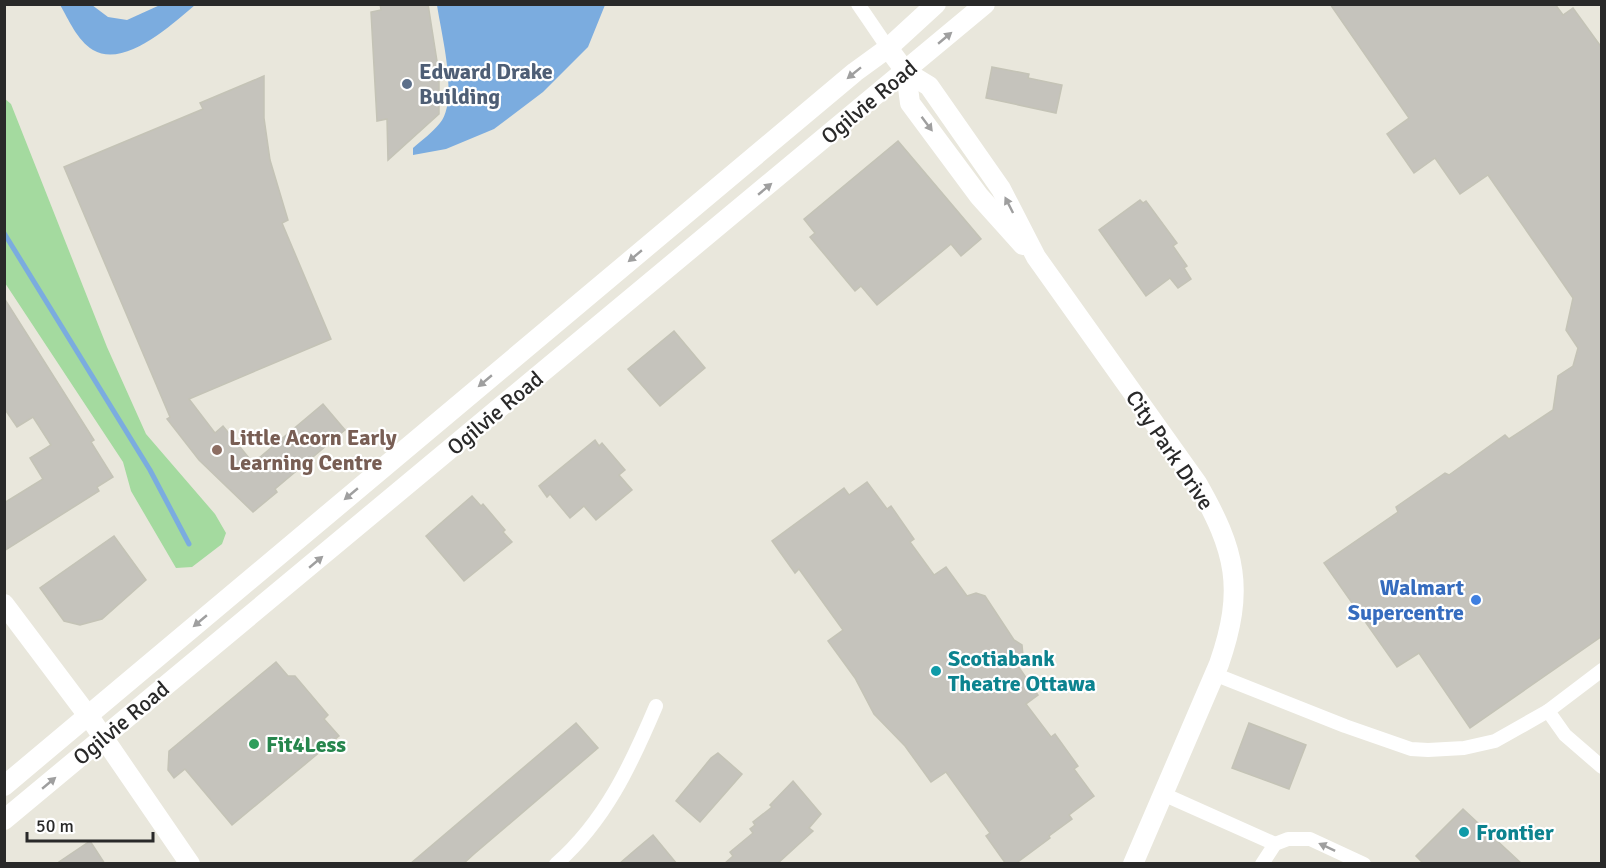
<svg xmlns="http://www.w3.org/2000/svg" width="1606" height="868" font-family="Signika,sans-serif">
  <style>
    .green { fill: #a4da9f }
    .water { fill: #7bacdf }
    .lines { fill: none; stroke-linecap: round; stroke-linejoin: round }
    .stream { stroke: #7bacdf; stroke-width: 5 }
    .building { fill: #c5c3bc; stroke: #c4c3b6; stroke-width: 1.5 }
    .street { stroke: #fff; stroke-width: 14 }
    .secondary { stroke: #fff; stroke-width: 20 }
    .oneway { fill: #9f9f9f }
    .service-dot { fill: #5c6f8a; stroke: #fff; stroke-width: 2 }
    .education-dot { fill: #8d6e63; stroke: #fff; stroke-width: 2 }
    .shop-dot { fill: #3f7fe0; stroke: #fff; stroke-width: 2 }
    .culture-dot { fill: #0f9aa8; stroke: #fff; stroke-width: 2 }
    .leisure-dot { fill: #2e9e5b; stroke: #fff; stroke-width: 2 }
    .labels { text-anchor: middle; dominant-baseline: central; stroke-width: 4.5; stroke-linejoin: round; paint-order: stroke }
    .service-label { font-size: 22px; font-weight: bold; fill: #4e5e75; stroke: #fff; text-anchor: start }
    .street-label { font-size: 22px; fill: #292929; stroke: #fff }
    .education-label { font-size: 22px; font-weight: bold; fill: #785e54; stroke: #fff; text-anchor: start }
    .shop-label { font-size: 22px; font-weight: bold; fill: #366cbe; stroke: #fff; text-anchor: end }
    .culture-label { font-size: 22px; font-weight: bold; fill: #0d838f; stroke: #fff; text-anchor: start }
    .leisure-label { font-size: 22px; font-weight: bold; fill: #27864d; stroke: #fff; text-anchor: start }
  </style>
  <rect width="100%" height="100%" fill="#e9e7dc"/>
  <polygon class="green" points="4,98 11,104 107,347 146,434 215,514 226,533 222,544 192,567 176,568 131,491 123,462 5,283"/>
  <g class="water">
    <path d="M60 5H92L108 17 127 20 160 5H195C172 24 125 69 93 50 77 40 69 20 60 5Z"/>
    <path d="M437 5V4L605 5 588 47 543 92 494 129 446 149 413 155V148C422 140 433 132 440 123 459 100 441 33 437 5Z"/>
  </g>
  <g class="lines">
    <polyline class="stream" points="4,233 150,470 189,544"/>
  </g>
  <g class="building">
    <polygon points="380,4 428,4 439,74 439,114 388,160 387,119 377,121 371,12 381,10"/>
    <polygon points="1330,4 1555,4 1563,15 1573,8 1602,48 1602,636 1470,728 1419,653 1397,667 1324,563 1398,512 1396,507 1445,473 1449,475 1505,435 1509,439 1553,410 1558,376 1573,366 1578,348 1566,330 1573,298 1488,175 1460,194 1435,158 1414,173 1387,134 1409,118"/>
    <polygon points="992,67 1029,74 1028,78 1062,85 1056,113 986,98"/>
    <polygon points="264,76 264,118 270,160 288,220 282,223 331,339 189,399 215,433 223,426 253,463 323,404 345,430 275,489 277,492 253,512 199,460 167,419 170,417 64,167 203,109 200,103"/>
    <polygon points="898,141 981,239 961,256 951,244 877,305 861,286 855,291 810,237 815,233 804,219"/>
    <polygon points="1140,200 1143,203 1146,201 1177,243 1173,246 1187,266 1184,268 1191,279 1178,288 1170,278 1146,296 1099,230"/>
    <polygon points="4,298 94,440 91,442 113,477 97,487 99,491 4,551 4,503 43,479 30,458 51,445 33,417 17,427 4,408"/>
    <polygon points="674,331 705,368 660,406 628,369"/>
    <polygon points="595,440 599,446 602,443 625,470 619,475 632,490 596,520 584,506 570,518 550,494 547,497 539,486"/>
    <polygon points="867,482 887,509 891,506 914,539 910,542 934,575 946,567 967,596 976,593 985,596 1014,640 1022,645 1023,656 1018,666 1038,695 1026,704 1051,737 1055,734 1078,766 1074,769 1094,796 1069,815 1072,819 1049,836 1050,838 1015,864 1006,864 986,836 990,833 946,772 931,782 905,746 874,714 855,678 828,641 843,630 799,569 795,573 772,541 844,488 849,495"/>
    <polygon points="472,496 481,506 483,504 505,530 503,532 512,542 464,581 426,536"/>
    <polygon points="114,536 146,580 102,619 80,625 64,621 40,588"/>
    <polygon points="276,662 288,676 295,676 328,715 324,719 339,736 232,825 185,769 174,778 168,770 169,751"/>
    <polygon points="576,723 598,748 474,854 463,864 410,864"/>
    <polygon points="1249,723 1306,745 1289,789 1232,768"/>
    <polygon points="718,753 742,774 700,822 676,801 711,758"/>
    <polygon points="793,781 821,814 809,828 813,831 777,864 724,864 733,856 730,852 753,833 750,829 755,825 753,822 772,807 770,805"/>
    <polygon points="1463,809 1522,864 1424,864 1416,856"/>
    <polygon points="653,835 677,864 619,864 634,851"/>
    <polygon points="90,841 105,864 56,864"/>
  </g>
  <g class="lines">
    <g class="street">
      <polyline points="858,4 888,48"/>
      <polyline points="1214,674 1345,726 1411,749 1428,750 1464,748 1495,741 1548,711 1602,670"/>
      <polyline points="1548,711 1565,735 1602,767"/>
      <polyline points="1163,794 1275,844"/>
      <path d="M556 864C605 821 631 765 656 706"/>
      <polyline points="1262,864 1275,844 1288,839 1310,839 1364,864"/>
    </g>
    <g class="secondary">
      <path d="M888 48 906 72 929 86 1001 189 1036 257 1197 483C1236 551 1245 589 1219 664L1133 864"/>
      <polyline points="906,72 910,103 979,196 1023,245"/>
      <polyline points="4,604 92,721 190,864"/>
      <polyline points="4,786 855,72 888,48 936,4"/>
      <polyline points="4,820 985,4"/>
    </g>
  </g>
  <defs><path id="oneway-solid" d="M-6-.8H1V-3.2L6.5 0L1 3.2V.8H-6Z" transform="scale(1.5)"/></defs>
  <g class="oneway">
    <use href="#oneway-solid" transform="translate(945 38) rotate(-40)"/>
    <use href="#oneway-solid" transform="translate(854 73) rotate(141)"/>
    <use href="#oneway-solid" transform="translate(927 124) rotate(53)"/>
    <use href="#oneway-solid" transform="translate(765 189) rotate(-40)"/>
    <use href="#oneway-solid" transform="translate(1009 205) rotate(-117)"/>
    <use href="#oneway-solid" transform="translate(635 256) rotate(140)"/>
    <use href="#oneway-solid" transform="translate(485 381) rotate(140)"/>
    <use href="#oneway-solid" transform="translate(351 494) rotate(140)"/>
    <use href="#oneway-solid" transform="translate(316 562) rotate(-40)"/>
    <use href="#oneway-solid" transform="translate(200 621) rotate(140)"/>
    <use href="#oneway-solid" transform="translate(49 783) rotate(-40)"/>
    <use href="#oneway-solid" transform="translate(1327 847) rotate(-155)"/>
  </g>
  <circle class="service-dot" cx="407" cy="84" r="6"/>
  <circle class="education-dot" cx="217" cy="450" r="6"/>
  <circle class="shop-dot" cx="1476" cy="600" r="6"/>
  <g class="culture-dot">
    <circle cx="936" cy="671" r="6"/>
    <circle cx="1464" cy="832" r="6"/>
  </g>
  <circle class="leisure-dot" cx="254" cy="744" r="6"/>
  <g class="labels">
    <g class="service-label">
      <text x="419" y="71">Edward Drake<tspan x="419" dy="25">Building</tspan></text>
    </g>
    <g class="street-label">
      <text transform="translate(869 102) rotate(-40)">Ogilvie Road</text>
      <text transform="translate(495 413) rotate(-40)">Ogilvie Road</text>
      <text transform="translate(1170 450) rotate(56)">City Park Drive</text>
      <text transform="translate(121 723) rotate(-40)">Ogilvie Road</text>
    </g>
    <g class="education-label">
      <text x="229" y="437">Little Acorn Early<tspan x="229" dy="25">Learning Centre</tspan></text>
    </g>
    <g class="shop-label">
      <text x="1464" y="587">Walmart<tspan x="1464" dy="25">Supercentre</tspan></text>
    </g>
    <g class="culture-label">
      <text x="948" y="658">Scotiabank<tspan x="948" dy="25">Theatre Ottawa</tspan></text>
      <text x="1476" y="832">Frontier</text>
    </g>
    <g class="leisure-label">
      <text x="266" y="744">Fit4Less</text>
    </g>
  </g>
  <rect width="1606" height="868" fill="none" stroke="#292929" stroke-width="12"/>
  <path d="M27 832v9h126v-9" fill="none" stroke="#292929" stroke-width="3"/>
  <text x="36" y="832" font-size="18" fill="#292929" stroke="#ffffff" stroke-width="4.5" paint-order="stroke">50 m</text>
</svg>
